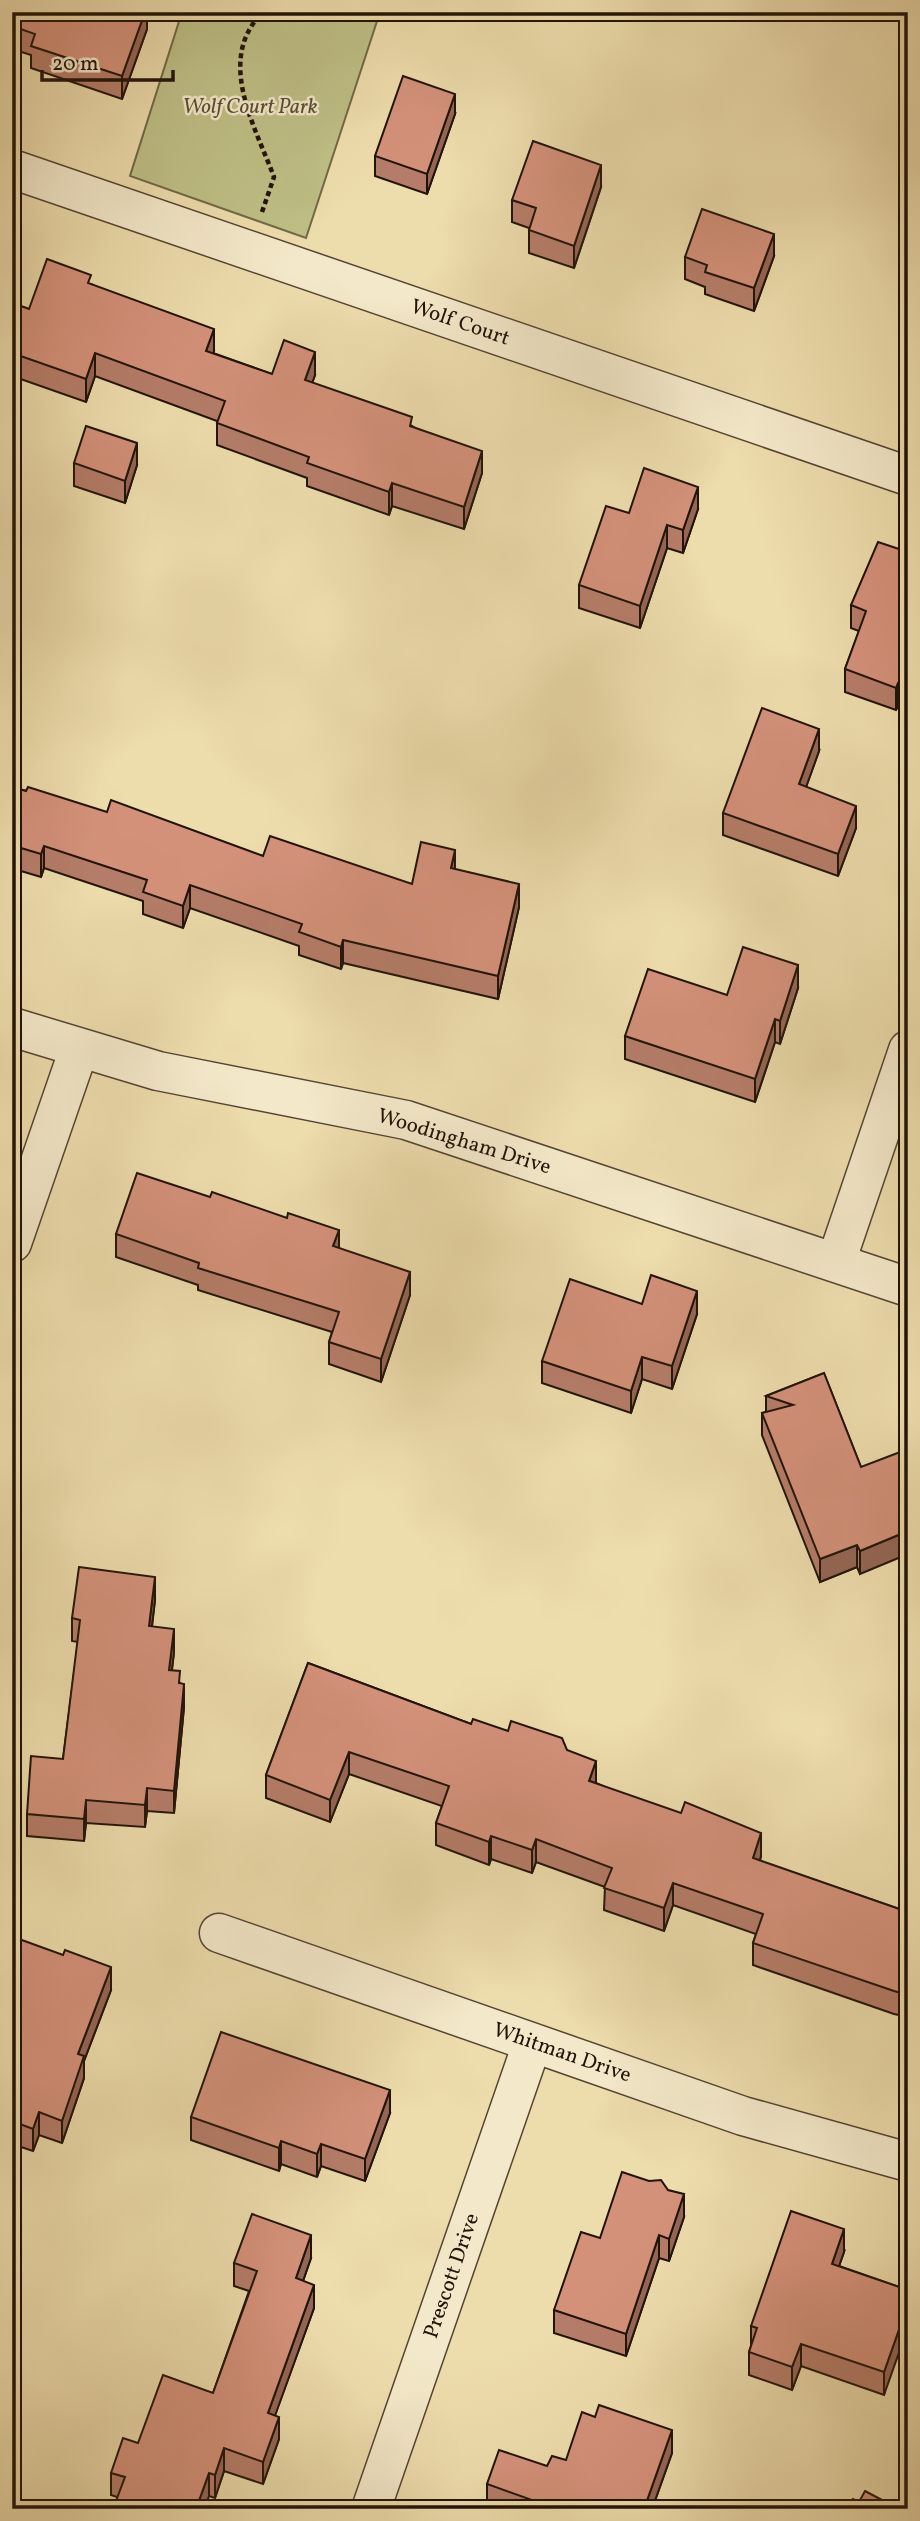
<svg xmlns="http://www.w3.org/2000/svg" width="920" height="2521" font-family="Vollkorn,serif">
  <style>
    .green { fill: #bebf86; stroke: #706947; stroke-width: 2 }
    .lines { fill: none; stroke-linecap: round; stroke-linejoin: round }
    .street-casing { stroke: #544531; stroke-width: 41 }
    .path { stroke: #211308; stroke-width: 4.5; stroke-dasharray: 5 3.5; stroke-linecap: butt }
    .street { stroke: #f3e8c9; stroke-width: 38 }
    .wall { fill: #b57d69; stroke: #211308; stroke-width: 2 }
    .shaded-wall { fill: #946655; stroke: #211308; stroke-width: 2 }
    .building { fill: #d3917a; stroke: #211308; stroke-width: 2 }
    .labels { text-anchor: middle; dominant-baseline: central; stroke-width: 5; stroke-linejoin: round; paint-order: stroke }
    .park-label { font-size: 21px; font-style: italic; fill: #584f34; stroke: #f3e8c9 }
    .street-label { font-size: 21px; fill: #211308; stroke: #f3e8c9 }
  </style>
  <rect width="100%" height="100%" fill="#eddcac"/>
  <filter id="stains"><feTurbulence type="fractalNoise" baseFrequency=".00286" numOctaves="4"/><feColorMatrix values="0 0 0 0 .2 0 0 0 0 .09 0 0 0 0 .02 0 0 0 .5 -.17"/></filter>
  <radialGradient id="worn" r=".72"><stop offset=".6" stop-color="#630" stop-opacity="0"/><stop offset="1" stop-color="#630" stop-opacity=".3"/></radialGradient>
  <polygon class="green" points="182,12 380,12 306,238 130,176"/>
  <g class="lines">
    <defs>
      <g id="street">
        <polyline points="12,169 908,476"/>
        <polyline points="12,1027 158,1071 406,1120 908,1287"/>
        <polyline points="12,1243 79,1049"/>
        <polyline points="836,1262 908,1050"/>
        <polyline points="219,1933 743,2116 908,2162"/>
        <polyline points="371,2509 532,2044"/>
      </g>
    </defs>
    <use href="#street" class="street-casing"/>
    <path class="path" d="M262 212 274 177C255 126 215 59 263 12"/>
    <use href="#street" class="street"/>
  </g>
  <g class="wall">
    <polygon points="12,12 147,12 147,29 122,99 31,68 31,55 12,49"/>
    <polygon points="455,114 427,194 375,176 375,156"/>
    <polygon points="601,187 574,268 529,253 529,228 512,222 512,200"/>
    <polygon points="774,256 754,311 705,294 705,287 685,279 685,257"/>
    <polygon points="91,284 214,351 213,353 272,374 315,375 312,383 412,426 482,473 464,529 392,506 389,515 307,486 307,478 217,445 217,421 95,376 86,402 12,376 12,303 29,309"/>
    <polygon points="908,324 908,359 904,358 904,335"/>
    <polygon points="74,463 137,465 125,503 74,486"/>
    <polygon points="698,509 683,553 667,548 640,628 579,608 579,585 629,513"/>
    <polygon points="851,605 908,613 908,709 898,706 896,710 845,692 845,669 859,631 851,628"/>
    <polygon points="819,751 806,787 856,828 838,876 723,835 723,813"/>
    <polygon points="12,787 263,856 412,884 455,869 519,907 498,999 343,963 341,969 299,955 299,946 190,908 183,928 143,914 143,901 44,868 41,877 21,871 18,880 12,878"/>
    <polygon points="798,988 780,1044 775,1042 755,1102 625,1059 625,1036 727,995"/>
    <polygon points="116,1234 339,1248 410,1295 381,1382 329,1364 329,1342 332,1332 198,1290 198,1285 116,1257"/>
    <polygon points="642,1304 697,1314 672,1389 642,1379 631,1413 542,1383 542,1361"/>
    <polygon points="824,1373 861,1467 860,1574 857,1567 820,1582 762,1435 762,1413 766,1412 766,1396"/>
    <polygon points="155,1600 152,1627 174,1652 172,1670 180,1683 184,1707 174,1813 147,1811 145,1827 86,1823 84,1841 27,1836 27,1814 63,1759 78,1642 72,1641 72,1618"/>
    <polygon points="308,1663 471,1724 508,1731 567,1750 596,1783 761,1856 760,1861 908,1912 908,2017 894,2014 753,1965 753,1943 756,1934 673,1905 664,1931 604,1910 605,1887 536,1862 532,1873 491,1859 489,1865 436,1845 436,1823 442,1806 349,1774 330,1822 266,1798 266,1775"/>
    <polygon points="12,1956 111,1990 84,2061 84,2078 62,2143 39,2135 33,2151 12,2144"/>
    <polygon points="390,2113 365,2181 321,2166 317,2177 281,2164 279,2171 191,2140 191,2117"/>
    <polygon points="684,2217 669,2261 659,2258 626,2356 554,2333 554,2310 600,2238"/>
    <polygon points="844,2252 839,2266 908,2290 884,2395 801,2366 792,2390 749,2375 749,2352 751,2346 751,2326"/>
    <polygon points="311,2258 303,2281 314,2308 275,2415 279,2439 263,2484 224,2471 215,2498 209,2496 117,2497 111,2495 111,2473 138,2443 213,2393 249,2291 234,2286 234,2263"/>
    <polygon points="595,2417 672,2453 652,2509 494,2509 487,2506 487,2484 566,2460"/>
  </g>
  <g class="shaded-wall">
    <polygon points="145,12 147,12 147,29 122,99 122,76"/>
    <polygon points="455,94 455,114 427,194 427,174"/>
    <polygon points="601,165 601,187 574,268 574,246"/>
    <polygon points="774,234 774,256 754,311 754,288"/>
    <polygon points="214,329 214,351 206,373 206,351"/>
    <polygon points="315,352 315,375 305,403 305,380"/>
    <polygon points="95,353 95,376 86,402 86,379"/>
    <polygon points="137,443 137,465 125,503 125,481"/>
    <polygon points="482,451 482,473 464,529 464,507"/>
    <polygon points="392,483 392,506 389,515 389,492"/>
    <polygon points="698,487 698,509 683,553 683,530"/>
    <polygon points="667,525 667,548 640,628 640,606"/>
    <polygon points="908,590 908,613 900,635 900,613"/>
    <polygon points="898,683 898,706 896,710 896,688"/>
    <polygon points="819,729 819,751 799,807 799,784"/>
    <polygon points="856,806 856,828 838,876 838,854"/>
    <polygon points="44,846 44,868 41,877 41,854"/>
    <polygon points="21,848 21,871 18,880 18,857"/>
    <polygon points="455,850 455,872 451,868"/>
    <polygon points="519,884 519,907 498,999 498,976"/>
    <polygon points="190,885 190,908 183,928 183,906"/>
    <polygon points="343,940 343,963 341,969 341,947"/>
    <polygon points="798,965 798,988 780,1044 780,1021"/>
    <polygon points="775,1019 775,1042 755,1102 755,1079"/>
    <polygon points="339,1230 339,1252 333,1246"/>
    <polygon points="410,1272 410,1295 381,1382 381,1359"/>
    <polygon points="697,1291 697,1314 672,1389 672,1366"/>
    <polygon points="642,1357 642,1379 631,1413 631,1391"/>
    <polygon points="908,1531 908,1554 860,1574 860,1551"/>
    <polygon points="857,1545 857,1567 820,1582 820,1559"/>
    <polygon points="155,1577 155,1600 149,1649 149,1626"/>
    <polygon points="174,1629 174,1652 169,1693 169,1670"/>
    <polygon points="184,1684 184,1707 174,1813 174,1791"/>
    <polygon points="349,1752 349,1774 330,1822 330,1800"/>
    <polygon points="596,1761 596,1783 589,1781"/>
    <polygon points="147,1788 147,1811 145,1827 145,1805"/>
    <polygon points="86,1800 86,1823 84,1841 84,1819"/>
    <polygon points="761,1833 761,1856 753,1881 753,1858"/>
    <polygon points="491,1836 491,1859 489,1865 489,1842"/>
    <polygon points="536,1839 536,1862 532,1873 532,1850"/>
    <polygon points="673,1883 673,1905 664,1931 664,1908"/>
    <polygon points="111,1967 111,1990 84,2061 84,2078 62,2143 62,2121 78,2054"/>
    <polygon points="390,2090 390,2113 365,2181 365,2159"/>
    <polygon points="39,2112 39,2135 33,2151 33,2129"/>
    <polygon points="281,2141 281,2164 279,2171 279,2148"/>
    <polygon points="321,2144 321,2166 317,2177 317,2154"/>
    <polygon points="684,2194 684,2217 669,2261 669,2239"/>
    <polygon points="844,2229 844,2252 832,2286 832,2264"/>
    <polygon points="311,2235 311,2258 296,2301 296,2278"/>
    <polygon points="659,2235 659,2258 626,2356 626,2334"/>
    <polygon points="314,2285 314,2308 268,2435 268,2413"/>
    <polygon points="908,2304 908,2327 884,2395 884,2372"/>
    <polygon points="801,2344 801,2366 792,2390 792,2367"/>
    <polygon points="279,2417 279,2439 263,2484 263,2462"/>
    <polygon points="672,2430 672,2453 652,2509 644,2509"/>
    <polygon points="224,2448 224,2471 215,2498 215,2475"/>
    <polygon points="209,2473 209,2496 204,2509 196,2509"/>
  </g>
  <g class="building">
    <polygon points="12,12 145,12 122,76 31,46 35,34 12,26"/>
    <polygon points="403,76 455,94 427,174 375,156"/>
    <polygon points="533,141 601,165 574,246 529,230 536,208 512,200"/>
    <polygon points="702,209 774,234 754,288 705,272 707,265 685,257"/>
    <polygon points="47,259 91,275 88,283 214,329 206,351 272,374 284,340 315,352 305,380 412,417 410,426 482,451 464,507 392,483 389,492 307,463 309,457 217,423 225,401 95,353 86,379 12,353 12,303 29,309"/>
    <polygon points="908,324 908,337 904,335"/>
    <polygon points="86,426 137,443 125,481 74,463"/>
    <polygon points="644,468 698,487 683,530 667,525 640,606 579,585 606,506 629,513"/>
    <polygon points="878,542 908,552 908,590 900,613 908,616 908,686 898,683 896,688 845,669 866,611 851,605"/>
    <polygon points="762,708 819,729 799,784 856,806 838,854 723,813"/>
    <polygon points="12,787 26,791 28,787 107,812 111,800 263,856 270,836 412,884 421,842 455,850 451,868 519,884 498,976 343,940 341,947 299,932 302,924 190,885 183,906 143,892 147,880 44,846 41,854 21,848 18,857 12,855"/>
    <polygon points="743,947 798,965 780,1021 775,1019 755,1079 625,1036 648,969 727,995"/>
    <polygon points="137,1173 210,1197 212,1192 287,1218 288,1213 339,1230 333,1246 410,1272 381,1359 329,1342 339,1312 198,1268 199,1263 116,1234"/>
    <polygon points="651,1275 697,1291 672,1366 642,1357 631,1391 542,1361 570,1279 642,1304"/>
    <polygon points="824,1373 861,1467 908,1449 908,1531 860,1551 857,1545 820,1559 762,1413 793,1405 766,1396"/>
    <polygon points="79,1567 155,1577 149,1626 174,1629 169,1670 180,1671 179,1683 184,1684 174,1791 147,1788 145,1805 86,1800 84,1819 27,1814 31,1756 63,1759 80,1620 72,1618"/>
    <polygon points="308,1663 471,1724 473,1719 508,1731 511,1721 562,1738 567,1750 596,1761 589,1781 681,1813 685,1802 761,1833 753,1858 908,1912 908,1995 894,1991 753,1943 763,1914 673,1883 664,1908 604,1888 612,1868 536,1839 532,1850 491,1836 489,1842 436,1823 449,1786 349,1752 330,1800 266,1775"/>
    <polygon points="19,1939 63,1955 65,1950 111,1967 78,2054 84,2056 62,2121 39,2112 33,2129 12,2121 12,1956"/>
    <polygon points="221,2032 390,2090 365,2159 321,2144 317,2154 281,2141 279,2148 191,2117"/>
    <polygon points="622,2172 649,2181 661,2180 668,2190 684,2194 669,2239 659,2235 626,2334 554,2310 581,2232 600,2238"/>
    <polygon points="791,2211 844,2229 832,2264 908,2290 908,2304 884,2372 801,2344 792,2367 749,2352 757,2328 751,2326"/>
    <polygon points="252,2214 311,2235 296,2278 314,2285 268,2413 279,2417 263,2462 224,2448 215,2475 209,2473 196,2509 113,2509 125,2477 111,2473 123,2438 138,2443 163,2375 213,2393 257,2271 234,2263"/>
    <polygon points="599,2405 672,2430 644,2509 557,2509 487,2484 499,2450 547,2466 552,2456 566,2460 582,2412 595,2417"/>
    <polygon points="865,2491 899,2509 847,2509 853,2499 859,2502"/>
  </g>
  <g class="labels">
    <g class="park-label">
      <text x="250" y="107">Wolf Court Park</text>
    </g>
    <g class="street-label">
      <text transform="translate(460 323) rotate(19)">Wolf Court</text>
      <text transform="translate(464 1142) rotate(17)">Woodingham Drive</text>
      <text transform="translate(562 2053) rotate(19)">Whitman Drive</text>
      <text transform="translate(452 2276) rotate(-71)">Prescott Drive</text>
    </g>
  </g>
  <rect width="920" height="2521" fill="none" stroke="#eddcac" stroke-width="42"/>
  <rect x="14" y="14" width="892" height="2493" fill="none" stroke="#211308" stroke-width="3.5"/>
  <rect x="21" y="21" width="878" height="2479" fill="none" stroke="#211308" stroke-width="2"/>
  <path d="M42 70v10h131v-10" fill="none" stroke="#211308" stroke-width="3.5"/>
  <text x="52" y="70" font-size="21" fill="#211308" stroke="#f3e8c9" stroke-width="5" paint-order="stroke">20 m</text>
  <rect width="100%" height="100%" filter="url(#stains)"/>
  <rect width="100%" height="100%" fill="url(#worn)"/>
</svg>
